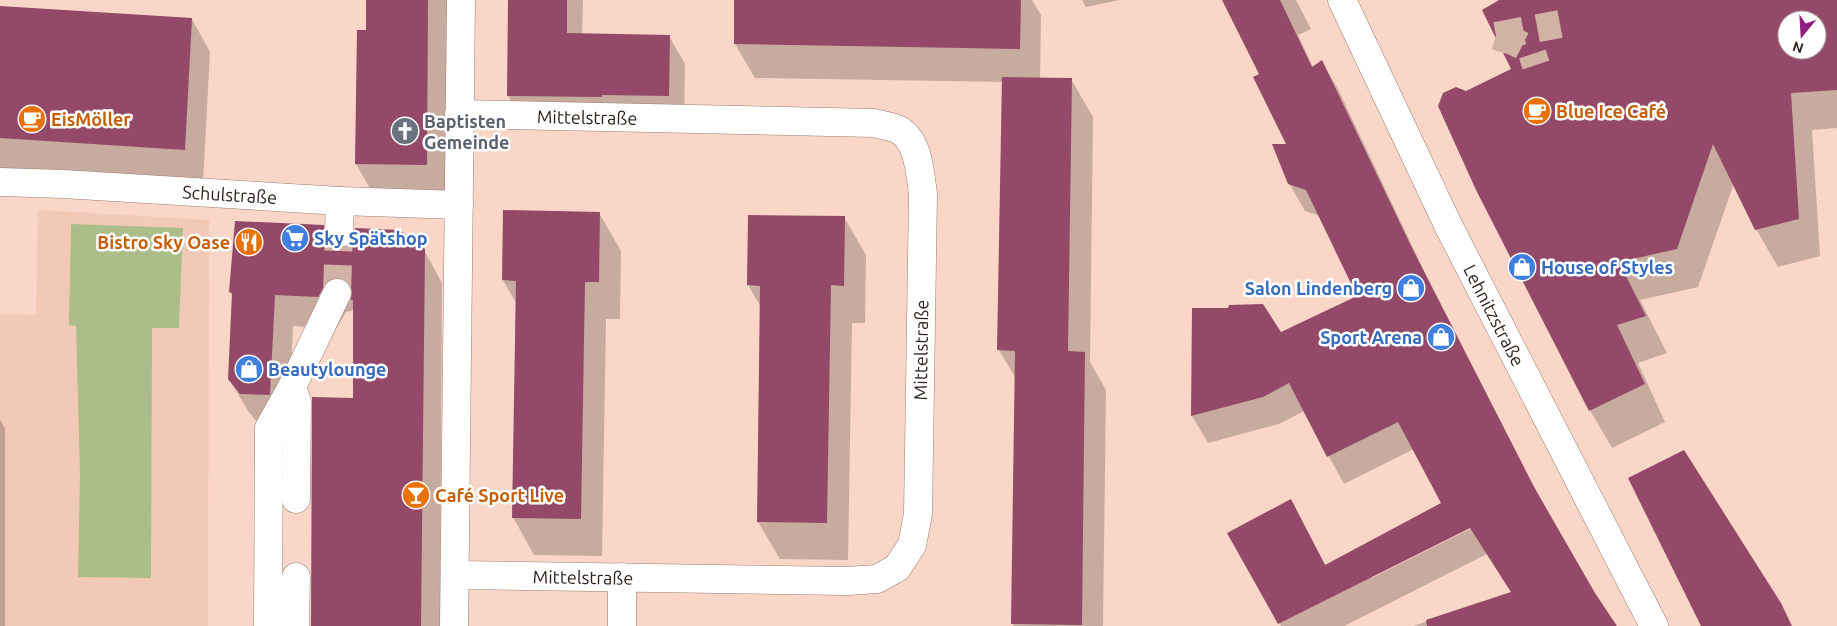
<svg xmlns="http://www.w3.org/2000/svg" width="1837" height="626" font-family="Ubuntu,sans-serif">
  <style>
    .built { fill: #f2c9b7 }
    .green { fill: #abbd89 }
    .shadow { fill: #0003; fill-rule: evenodd }
    .building { fill: #934967; fill-rule: evenodd }
    .lines { fill: none; stroke-linecap: round; stroke-linejoin: round }
    .minor-tunnel { stroke: #d1b2a5; stroke-width: 28; stroke-dasharray: 28 14; stroke-linecap: butt }
    .minor-casing { stroke: #9d7e70; stroke-width: 29 }
    .major-casing { stroke: #9d7e70; stroke-width: 29 }
    .minor { stroke: #fff; stroke-width: 28 }
    .major { stroke: #fff; stroke-width: 28 }
    .labels { text-anchor: middle; dominant-baseline: central; stroke-width: 5; stroke-linejoin: round; paint-order: stroke }
    .food-label { font-size: 18px; font-weight: bold; fill: #c56008; stroke: #fff; text-anchor: start }
    .street-label { font-size: 18px; fill: #30231e; stroke: #fff }
    .worship-label { font-size: 18px; font-weight: bold; fill: #5b616d; stroke: #fff; text-anchor: start }
    .shop-label { font-size: 18px; font-weight: bold; fill: #366cbe; stroke: #fff; text-anchor: start }
  </style>
  <rect width="100%" height="100%" fill="#f9d6c7"/>
  <polygon class="built" points="38,210 209,220 208,626 0,626 0,314 36,315"/>
  <polygon class="green" points="71,224 183,228 179,328 152,328 151,578 78,577 80,474 76,326 69,325"/>
  <g class="shadow">
    <polygon points="367,0 447,0 445,197 375,197 356,164 358,31 367,31"/>
    <polygon points="509,0 583,0 582,35 669,36 685,64 684,123 525,124 508,96"/>
    <polygon points="735,0 1032,0 1041,15 1040,79 1071,79 1093,117 1090,362 1106,390 1103,626 1014,626 1012,624 1016,379 999,350 1004,82 755,78 735,44"/>
    <polygon points="1082,0 1120,0 1086,7"/>
    <path d="M1223 0H1296L1311 29 1298 35 1313 67 1322 62 1338 89 1425 273 1549 516 1594 594 1615 626H1413L1512 593 1487 554 1344 626H1281L1229 534 1290 501 1326 566 1443 503 1414 449 1344 484 1304 411 1279 424 1208 443 1192 416 1193 310 1281 334 1359 296 1320 216 1305 211 1289 183 1288 145 1260 75ZM1475 524 1476 526 1372 578 1371 576Z"/>
    <path d="M1502 0H1837V128L1812 130 1820 256 1778 267 1756 229 1734 183 1698 287 1640 300 1667 353 1638 363 1665 422 1612 448 1590 410 1466 92 1513 69ZM1787 20H1817V50H1787Z"/>
    <polygon points="0,7 192,19 210,52 203,182 0,169"/>
    <polygon points="599,213 621,251 620,319 606,319 602,556 534,555 513,517 516,303 503,280"/>
    <polygon points="844,217 866,255 865,323 852,323 848,560 780,559 758,522 761,307 748,285"/>
    <polygon points="323,227 336,249 424,250 442,283 440,626 312,626 314,399 354,399 354,310 346,312 336,329 293,326 288,427 260,426 248,411 229,379 233,297 230,292"/>
    <polygon points="0,419 5,429 5,626 0,626"/>
  </g>
  <g class="building">
    <polygon points="366,0 428,0 427,165 355,164 357,30 366,30"/>
    <polygon points="508,0 567,0 567,33 670,35 669,96 602,95 602,97 507,96"/>
    <polygon points="734,0 1021,0 1020,49 734,44"/>
    <polygon points="1222,0 1280,0 1312,67 1322,60 1410,244 1534,487 1595,593 1617,626 1427,626 1426,620 1511,592 1470,528 1278,624 1227,533 1291,499 1325,565 1441,503 1398,422 1327,457 1289,383 1263,397 1191,416 1192,308 1228,308 1229,305 1263,304 1281,332 1357,296 1306,190 1288,184 1272,144 1286,144 1253,77 1259,74"/>
    <path d="M1499 0H1837V90L1791 93 1799 219 1755 230 1713 144 1677 249 1619 262 1646 316 1617 325 1645 384 1589 411 1476 190 1438 106 1443 93 1456 87 1466 91 1511 69 1482 10ZM1787 20H1817V50H1787Z"/>
    <polygon points="0,6 192,18 185,150 0,138"/>
    <polygon points="1002,77 1072,78 1068,351 1085,352 1082,625 1011,624 1015,351 997,350"/>
    <polygon points="503,210 600,212 599,282 585,282 581,519 512,518 516,281 502,280"/>
    <polygon points="748,215 845,216 844,286 831,285 827,523 757,522 760,286 747,285"/>
    <polygon points="235,221 324,225 326,241 331,246 338,249 346,247 352,242 355,228 400,230 425,249 421,626 311,626 312,397 353,398 353,300 351,300 352,291 350,285 344,279 336,277 328,280 318,297 275,295 270,395 240,394 228,379 232,293 229,292"/>
    <polygon points="1684,450 1781,603 1792,626 1701,626 1628,478"/>
  </g>
  <g class="lines">
    <g class="minor-tunnel">
      <polyline points="1496,36 1560,24"/>
      <polyline points="1496,36 1515,42 1531,50 1536,65"/>
      <polyline points="337,293 339,233"/>
    </g>
    <defs>
      <g id="minor">
        <path id="s1" d="M0 182 63 184 340 201 459 205"/>
        <polyline points="339,233 340,201"/>
        <polyline points="292,387 297,402 296,499"/>
        <path id="s2" d="M455 575 847 581 877 579 897 568 912 545 918 514 923 194C920 174 919 139 897 129 890 126 881 125 874 123L459 114"/>
        <polyline points="268,626 269,428 292,387 337,293"/>
        <polyline points="295,626 296,577"/>
        <polyline points="454,626 461,0"/>
        <polyline points="622,626 622,577"/>
      </g>
      <g id="major">
        <path id="s3" d="M1342 0 1449 227 1654 626"/>
      </g>
    </defs>
    <use href="#minor" class="minor-casing"/>
    <use href="#major" class="major-casing"/>
    <use href="#minor" class="minor"/>
    <use href="#major" class="major"/>
  </g>
  <defs>
    <symbol id="cafe-disc" viewBox="-11 -11 22 22"><circle r="9.5" fill="#e8710a" stroke="#fff"/><path d="M-5.5-4.5H6V0H3Q3 3.5 0 3.5H-2.5Q-5.5 3.5-5.5 0ZM3-3.2v2h1.7v-2ZM-6 4.5H4V6H-6Z" fill="#fff"/></symbol>
    <symbol id="church-disc" viewBox="-11 -11 22 22"><circle r="9.5" fill="#6b7280" stroke="#fff"/><path d="M-1.2-6h2.4v3.5h3.3v2.4h-3.3V6h-2.4V-.1h-3.3v-2.4h3.3Z" fill="#fff"/></symbol>
    <symbol id="supermarket-disc" viewBox="-11 -11 22 22"><circle r="9.5" fill="#3f7fe0" stroke="#fff"/><path d="M-6-5.5h2.5l.6 2H6L4.5 2H-2.5L-4.4-4H-6ZM-1.5 3.2a1.3 1.3 0 1 0 .1 0ZM3 3.2a1.3 1.3 0 1 0 .1 0Z" fill="#fff"/></symbol>
    <symbol id="restaurant-disc" viewBox="-11 -11 22 22"><circle r="9.5" fill="#e8710a" stroke="#fff"/><path d="M-5-6h1v4h1v-4h1v4h1v-4h1v5L-1.5 .5V6h-2V.5L-5-1ZM5-6V6H3V1.5H1.5Q1.5-4 5-6Z" fill="#fff"/></symbol>
    <symbol id="shop-disc" viewBox="-11 -11 22 22"><circle r="9.5" fill="#3f7fe0" stroke="#fff"/><path d="M-5-2.5h2.3a2.7 3.5 0 0 1 5.4 0H5L5.5 6h-11ZM-1.5-2.5h3a1.5 2.3 0 0 0-3 0Z" fill="#fff"/></symbol>
    <symbol id="bar-disc" viewBox="-11 -11 22 22"><circle r="9.5" fill="#e8710a" stroke="#fff"/><path d="M-6-5H6L.8 .8V4.5H3.5V6h-7V4.5H-.8V.8Z" fill="#fff"/></symbol>
  </defs>
  <g fill-rule="evenodd">
    <use href="#cafe-disc" x="1521" y="95" width="32" height="32"/>
    <use href="#cafe-disc" x="16" y="103" width="32" height="32"/>
    <use href="#church-disc" x="389" y="115" width="32" height="32"/>
    <use href="#supermarket-disc" x="279" y="222" width="32" height="32"/>
    <use href="#restaurant-disc" x="233" y="226" width="32" height="32"/>
    <use href="#shop-disc" x="1506" y="251" width="32" height="32"/>
    <use href="#shop-disc" x="1395" y="272" width="32" height="32"/>
    <use href="#shop-disc" x="1425" y="321" width="32" height="32"/>
    <use href="#shop-disc" x="233" y="353" width="32" height="32"/>
    <use href="#bar-disc" x="400" y="479" width="32" height="32"/>
  </g>
  <g class="labels">
    <g class="food-label">
      <text x="1556" y="111">Blue Ice Café</text>
      <text x="51" y="119">EisMöller</text>
      <text x="230" y="242" text-anchor="end">Bistro Sky Oase</text>
      <text x="435" y="495">Café Sport Live</text>
    </g>
    <g class="street-label">
      <text transform="translate(587 117) rotate(1)">Mittelstraße</text>
      <text stroke="none"><textPath href="#s1" startOffset="230">Schulstraße</textPath></text>
      <text stroke="none"><textPath href="#s3" startOffset="350">Lehnitzstraße</textPath></text>
      <text stroke="none"><textPath href="#s2" startOffset="668">Mittelstraße</textPath></text>
      <text stroke="none"><textPath href="#s2" startOffset="128">Mittelstraße</textPath></text>
    </g>
    <g class="worship-label">
      <text x="424" y="121">Baptisten<tspan x="424" dy="21">Gemeinde</tspan></text>
    </g>
    <g class="shop-label">
      <text x="314" y="238">Sky Spätshop</text>
      <text x="1541" y="267">House of Styles</text>
      <text x="1392" y="288" text-anchor="end">Salon Lindenberg</text>
      <text x="1422" y="337" text-anchor="end">Sport Arena</text>
      <text x="268" y="369">Beautylounge</text>
    </g>
  </g>
  <g transform="translate(1802 35) rotate(198)"><circle r="24" fill="#ffffff" stroke="#aca7a5"/>
  <path d="M0-4L9 19L0 12L-9 19Z" fill="#8e1f81"/>
  <text y="-8" font-size="14" font-weight="bold" text-anchor="middle" fill="#30231e">N</text>
  </g>
</svg>
